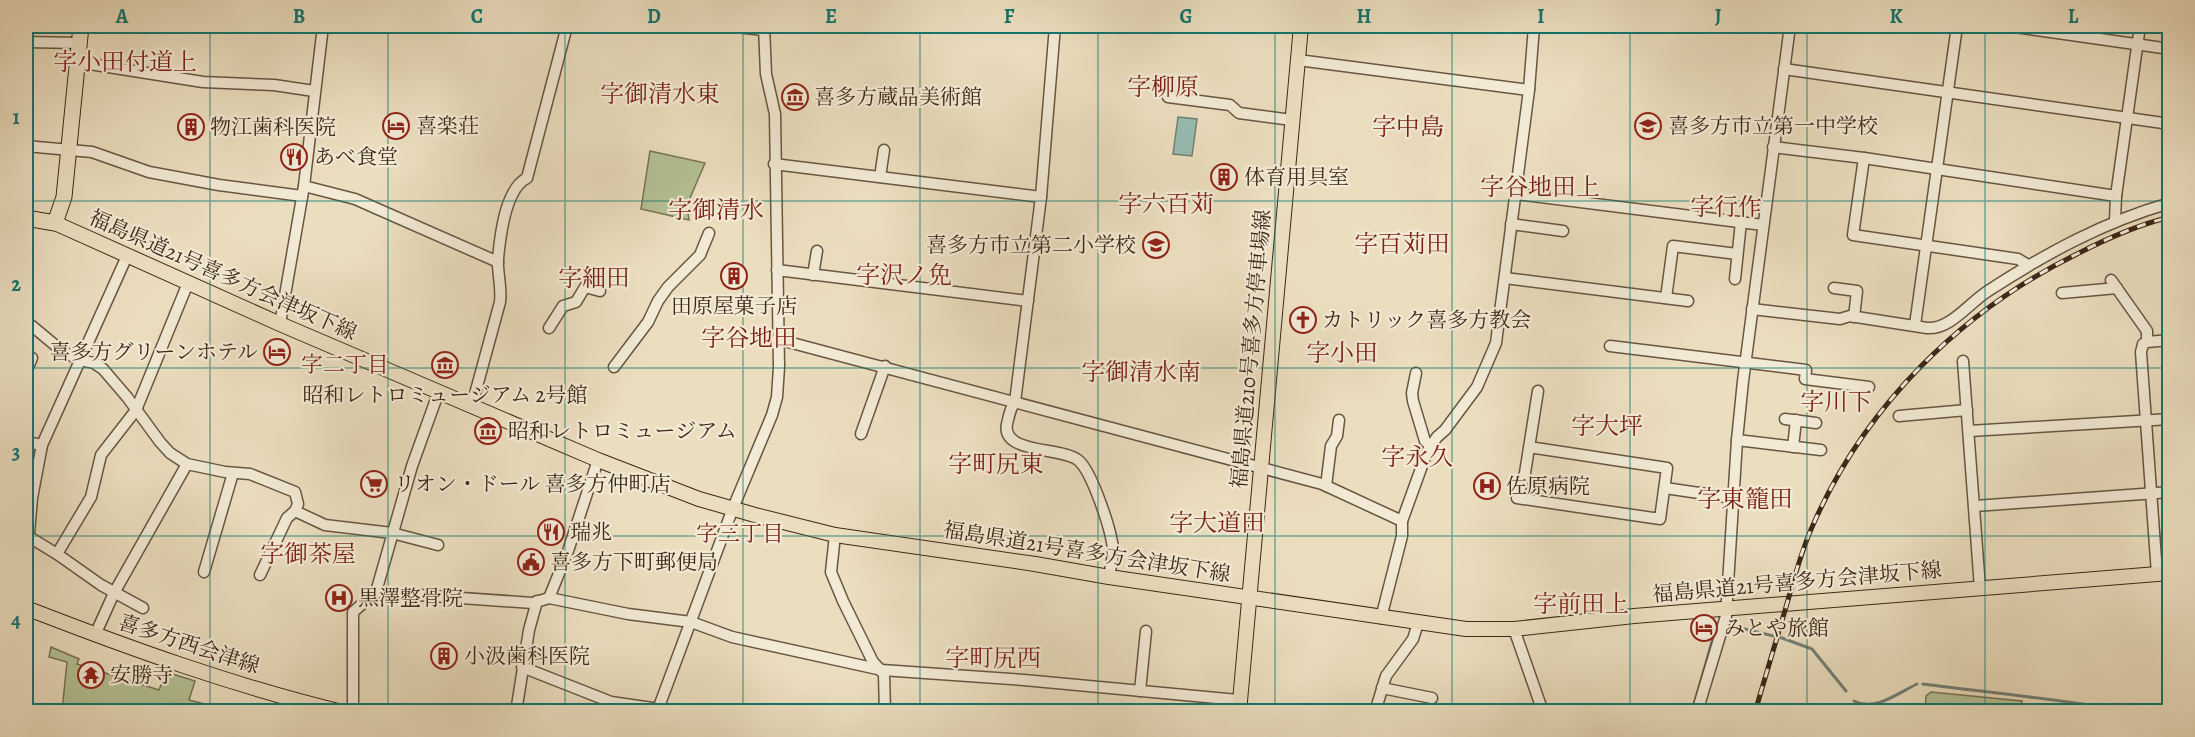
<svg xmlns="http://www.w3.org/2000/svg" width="2195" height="737" font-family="Alegreya,'Noto Serif JP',serif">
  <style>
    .green { fill: #b4c295; stroke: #787456; stroke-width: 1.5 }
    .water { fill: #98bcb4; stroke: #748076; stroke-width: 1.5 }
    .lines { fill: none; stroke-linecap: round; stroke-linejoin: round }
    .stream { stroke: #748076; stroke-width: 3 }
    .minor-casing { stroke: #685542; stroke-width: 13 }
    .major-casing { stroke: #3d2718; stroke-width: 16 }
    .highway-casing { stroke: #3d2718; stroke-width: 17 }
    .minor { stroke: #f2ead5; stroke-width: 10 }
    .major { stroke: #ebdebf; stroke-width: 14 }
    .highway { stroke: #ebdebf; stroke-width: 15 }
    .rail-casing { stroke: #3d2718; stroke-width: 5 }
    .rail { stroke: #f2ead5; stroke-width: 3; stroke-dasharray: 9; stroke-linecap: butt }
    .grid { fill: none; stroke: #0f766e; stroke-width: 1.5; stroke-opacity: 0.55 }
    .labels { text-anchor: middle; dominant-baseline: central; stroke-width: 4.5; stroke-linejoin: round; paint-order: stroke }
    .poi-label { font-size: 21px; fill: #3d2718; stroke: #f2ead5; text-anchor: start }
    .street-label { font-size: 21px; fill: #3d2718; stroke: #f2ead5 }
    .neighbourhood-label { font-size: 22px; fill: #7a1f14; stroke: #f2ead5 }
    .quarter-label { font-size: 24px; fill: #7a1f14; stroke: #f2ead5 }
    .neatline { fill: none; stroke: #0f766e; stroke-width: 2 }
    .grid-label { font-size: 20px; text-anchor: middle; font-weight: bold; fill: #0f766e }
  </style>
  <rect width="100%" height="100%" fill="#ebdebf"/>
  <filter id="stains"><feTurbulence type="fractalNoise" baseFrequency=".00333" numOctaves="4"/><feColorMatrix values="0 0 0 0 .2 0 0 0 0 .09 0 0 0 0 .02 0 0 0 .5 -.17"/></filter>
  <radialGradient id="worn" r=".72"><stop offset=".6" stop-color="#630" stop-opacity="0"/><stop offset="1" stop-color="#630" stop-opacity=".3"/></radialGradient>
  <g class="green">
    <polygon points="650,151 705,163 687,205 689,220 641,209"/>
    <polygon points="51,647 79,659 77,664 159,690 166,672 195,681 189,700 232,711 62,711 67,662 49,657"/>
    <polygon points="1931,692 2022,701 2021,711 1925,711 1926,696"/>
  </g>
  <polygon class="water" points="1178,117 1197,119 1192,156 1173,154"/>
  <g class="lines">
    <g class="stream">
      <polyline points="1736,627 1782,638 1812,649 1846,691"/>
      <path d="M1923 684C1994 693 2064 700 2134 712"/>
      <path d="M1854 701C1875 712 1898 693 1917 684"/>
      <polyline points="1692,712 1717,624 1719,624"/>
    </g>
    <defs>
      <g id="minor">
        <polyline points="727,26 764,30"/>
        <path d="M1055 26 1041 197 1015 402C1010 408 1009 416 1007 424 1001 454 1062 447 1078 460 1092 471 1112 532 1113 550 1113 559 1110 569 1109 577"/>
        <polyline points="2008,26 2170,49"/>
        <polyline points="26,42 79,43"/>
        <polyline points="1298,60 1529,90"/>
        <polyline points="77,62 203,82 274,85 314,91"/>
        <polyline points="1784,69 2170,124"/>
        <polyline points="1168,97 1230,105 1239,113 1292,120"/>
        <polyline points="26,146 92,152 149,172 219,185 302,196"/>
        <polyline points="1773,147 1864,158 2116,196"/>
        <polyline points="1864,158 1853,235 2018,259 2028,265"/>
        <polyline points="774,164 1041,197"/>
        <polyline points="880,177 884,150"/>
        <polyline points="304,186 355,199 498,262"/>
        <polyline points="1516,194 1763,225"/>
        <polyline points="2115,220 2116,196 2140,26"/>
        <polyline points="1511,224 1563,231"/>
        <polyline points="777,270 1028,301"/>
        <polyline points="813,275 817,251"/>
        <polyline points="1505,278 1688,301"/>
        <polyline points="1735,279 1741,222"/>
        <polyline points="2111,280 2147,331 2147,342"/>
        <polyline points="1834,288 1857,291 1854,317"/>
        <polyline points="2062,293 2117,288"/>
        <polyline points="1666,298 1673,246 1737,254"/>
        <path d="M1752 309 1840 319 1850 316 1927 328C1950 330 1969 303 1988 291 2045 254 2103 222 2170 203"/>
        <polyline points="26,321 62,351 80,360 94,363 103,369 127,397 160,442 170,453 187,464 225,472 250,474 295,492 298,504 295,511 287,518 260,575"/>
        <polyline points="280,324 304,186 323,26"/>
        <polyline points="1915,325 1957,26"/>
        <polyline points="549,328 563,306 576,302 585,287 600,291"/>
        <polyline points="777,339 1322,484 1402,521"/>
        <polyline points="1610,346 1806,370 1805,379 1869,387"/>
        <polyline points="1963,361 1980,588"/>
        <polyline points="614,367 648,322 658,301 668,287 700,255 709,233"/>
        <polyline points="26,372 32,358"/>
        <polyline points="1416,373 1412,393 1413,401 1425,441 1431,446"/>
        <path d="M472 405 500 302C502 286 497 273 498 259 500 237 505 189 527 178L567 26"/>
        <polyline points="1899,416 1967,410"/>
        <polyline points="1785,419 1816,423"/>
        <polyline points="1969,431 2170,419"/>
        <polyline points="861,434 885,366"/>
        <polyline points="1737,440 1821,450"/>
        <polyline points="26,442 42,445"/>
        <polyline points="1529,447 1667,468 1660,519 1517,498 1525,473 1538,391"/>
        <polyline points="1793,447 1796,420"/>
        <polyline points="1326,486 1331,446 1337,436 1339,420"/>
        <polyline points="1665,488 1733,498"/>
        <polyline points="1975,506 2170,492"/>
        <polyline points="295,511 325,525 392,533 438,545"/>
        <polyline points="26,535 57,554 101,585 143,608"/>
        <polyline points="835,535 831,572 843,601 873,662 884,674 885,712"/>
        <polyline points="57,554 91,497 101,455 136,410 188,283"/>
        <polyline points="26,569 32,498 42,445 127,256"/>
        <polyline points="204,572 233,473"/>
        <polyline points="2157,574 2141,352 2143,344 2147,342 2170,340"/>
        <polyline points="376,592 533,603 549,598 628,614 691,622 732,637 882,670 1024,680 1238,700"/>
        <polyline points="549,598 568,551 598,460"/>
        <polyline points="1381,618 1402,536 1402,521 1427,452 1437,437 1445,430 1477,387 1496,343 1529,90 1534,26"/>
        <polyline points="1514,629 1543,712"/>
        <polyline points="95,635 114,593 187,464"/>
        <polyline points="522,667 611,702 659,709"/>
        <polyline points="1382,688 1432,698"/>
        <polyline points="1140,691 1146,631"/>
        <polyline points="353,712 353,612 376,592 412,466 439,391"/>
        <polyline points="516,712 529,630 537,601"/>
        <polyline points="657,712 733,508 772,415 777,397 779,367 775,114 766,74 764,26"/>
        <polyline points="1375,712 1386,676 1413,639 1418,623"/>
        <polyline points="1697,712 1726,616 1737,440 1743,381 1790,26"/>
      </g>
      <g id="major">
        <polyline points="55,223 280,324 598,460 699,499 755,515 835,535 1035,564 1109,577 1466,629 1514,629 1634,616 2170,573"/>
        <path d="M26 608C129 648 234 686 342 712"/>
        <polyline points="1239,712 1301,26"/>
      </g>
      <polyline id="highway" points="26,218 55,223 64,197 81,26"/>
    </defs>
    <use href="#minor" class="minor-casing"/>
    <use href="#major" class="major-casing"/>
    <use href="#highway" class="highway-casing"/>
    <use href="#minor" class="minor"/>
    <use href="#major" class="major"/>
    <use href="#highway" class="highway"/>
    <defs>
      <path id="rail" d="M1755 712C1765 677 1776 642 1786 607 1794 579 1801 551 1813 525 1865 406 1961 311 2077 254 2106 239 2137 225 2170 217"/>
    </defs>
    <use href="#rail" class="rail-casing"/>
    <use href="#rail" class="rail"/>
  </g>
  <path class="grid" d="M210 26V712M388 26V712M565 26V712M743 26V712M920 26V712M1098 26V712M1275 26V712M1452 26V712M1630 26V712M1807 26V712M1985 26V712M26 201H2170M26 368H2170M26 536H2170"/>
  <defs>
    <symbol id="museum-ring" viewBox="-11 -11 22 22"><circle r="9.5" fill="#f2ead5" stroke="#8f2418" stroke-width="1.5"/><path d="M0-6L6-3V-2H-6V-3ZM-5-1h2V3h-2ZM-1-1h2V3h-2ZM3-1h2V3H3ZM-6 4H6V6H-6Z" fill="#8f2418"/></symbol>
    <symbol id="hotel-ring" viewBox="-11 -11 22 22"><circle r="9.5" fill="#f2ead5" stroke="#8f2418" stroke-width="1.5"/><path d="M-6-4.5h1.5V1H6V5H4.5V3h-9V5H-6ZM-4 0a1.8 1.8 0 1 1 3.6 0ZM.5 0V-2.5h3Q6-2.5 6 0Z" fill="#8f2418"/></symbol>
    <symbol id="school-ring" viewBox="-11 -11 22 22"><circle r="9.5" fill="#f2ead5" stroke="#8f2418" stroke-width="1.5"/><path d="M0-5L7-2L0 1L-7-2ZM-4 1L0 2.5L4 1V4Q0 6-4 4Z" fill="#8f2418"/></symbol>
    <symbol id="building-ring" viewBox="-11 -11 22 22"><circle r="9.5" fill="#f2ead5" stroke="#8f2418" stroke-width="1.5"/><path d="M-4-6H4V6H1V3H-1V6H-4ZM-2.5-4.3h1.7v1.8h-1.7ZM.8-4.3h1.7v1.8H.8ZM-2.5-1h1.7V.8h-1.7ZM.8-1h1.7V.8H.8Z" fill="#8f2418"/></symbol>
    <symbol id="restaurant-ring" viewBox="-11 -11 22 22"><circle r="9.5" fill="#f2ead5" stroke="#8f2418" stroke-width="1.5"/><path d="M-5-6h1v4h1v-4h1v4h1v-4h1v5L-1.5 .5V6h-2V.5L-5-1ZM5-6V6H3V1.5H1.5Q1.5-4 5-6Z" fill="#8f2418"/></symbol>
    <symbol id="church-ring" viewBox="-11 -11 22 22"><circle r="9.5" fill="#f2ead5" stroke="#8f2418" stroke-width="1.5"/><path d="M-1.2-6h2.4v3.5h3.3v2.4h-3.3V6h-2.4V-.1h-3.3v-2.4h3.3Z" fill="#8f2418"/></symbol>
    <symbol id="supermarket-ring" viewBox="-11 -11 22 22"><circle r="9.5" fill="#f2ead5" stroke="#8f2418" stroke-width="1.5"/><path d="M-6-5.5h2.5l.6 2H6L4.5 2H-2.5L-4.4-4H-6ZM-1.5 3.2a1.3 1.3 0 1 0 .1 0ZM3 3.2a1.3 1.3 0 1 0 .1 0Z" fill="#8f2418"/></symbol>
    <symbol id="hospital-ring" viewBox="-11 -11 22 22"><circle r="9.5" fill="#f2ead5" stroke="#8f2418" stroke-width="1.5"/><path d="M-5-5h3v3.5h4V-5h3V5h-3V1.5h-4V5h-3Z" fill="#8f2418"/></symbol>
    <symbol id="civic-ring" viewBox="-11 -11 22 22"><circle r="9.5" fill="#f2ead5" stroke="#8f2418" stroke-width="1.5"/><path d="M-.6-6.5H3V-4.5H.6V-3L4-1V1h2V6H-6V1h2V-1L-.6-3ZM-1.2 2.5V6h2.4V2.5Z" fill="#8f2418"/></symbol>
    <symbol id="temple-ring" viewBox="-11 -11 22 22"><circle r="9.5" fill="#f2ead5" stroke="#8f2418" stroke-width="1.5"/><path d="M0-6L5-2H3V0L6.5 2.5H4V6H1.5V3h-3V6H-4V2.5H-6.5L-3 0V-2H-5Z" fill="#8f2418"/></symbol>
  </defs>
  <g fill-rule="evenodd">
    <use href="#museum-ring" x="780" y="82" width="30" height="30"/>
    <use href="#hotel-ring" x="381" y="111" width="30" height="30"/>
    <use href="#school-ring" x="1633" y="111" width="30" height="30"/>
    <use href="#building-ring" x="176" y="112" width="30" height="30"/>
    <use href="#restaurant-ring" x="279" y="142" width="30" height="30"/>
    <use href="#building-ring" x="1209" y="162" width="30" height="30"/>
    <use href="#school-ring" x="1141" y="230" width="30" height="30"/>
    <use href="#building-ring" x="719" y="261" width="30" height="30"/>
    <use href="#church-ring" x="1288" y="305" width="30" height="30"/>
    <use href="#hotel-ring" x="262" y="337" width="30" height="30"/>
    <use href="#museum-ring" x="430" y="350" width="30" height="30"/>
    <use href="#museum-ring" x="473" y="416" width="30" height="30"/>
    <use href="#supermarket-ring" x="359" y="469" width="30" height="30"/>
    <use href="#hospital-ring" x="1472" y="471" width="30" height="30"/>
    <use href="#restaurant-ring" x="536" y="517" width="30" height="30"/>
    <use href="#civic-ring" x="516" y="547" width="30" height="30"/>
    <use href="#hospital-ring" x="324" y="583" width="30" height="30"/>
    <use href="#hotel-ring" x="1689" y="613" width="30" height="30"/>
    <use href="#building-ring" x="429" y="641" width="30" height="30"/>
    <use href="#temple-ring" x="76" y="660" width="30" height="30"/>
  </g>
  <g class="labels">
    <g class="poi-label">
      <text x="814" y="97">喜多方蔵品美術館</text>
      <text x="416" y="126">喜楽荘</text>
      <text x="1668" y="126">喜多方市立第一中学校</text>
      <text x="210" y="127">物江歯科医院</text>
      <text x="314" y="157">あべ食堂</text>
      <text x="1244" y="177">体育用具室</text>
      <text x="1136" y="245" text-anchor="end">喜多方市立第二小学校</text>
      <text x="734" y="306" text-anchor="middle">田原屋菓子店</text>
      <text x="1322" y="320">カトリック喜多方教会</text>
      <text x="258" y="352" text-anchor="end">喜多方グリーンホテル</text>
      <text x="445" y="395" text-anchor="middle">昭和レトロミュージアム 2号館</text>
      <text x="508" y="431">昭和レトロミュージアム</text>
      <text x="394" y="484">リオン・ドール 喜多方仲町店</text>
      <text x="1506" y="486">佐原病院</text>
      <text x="570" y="532">瑞兆</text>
      <text x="550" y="562">喜多方下町郵便局</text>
      <text x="358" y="598">黒澤整骨院</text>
      <text x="1724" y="628">みとや旅館</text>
      <text x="464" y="656">小汲歯科医院</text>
      <text x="110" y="675">安勝寺</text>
    </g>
    <g class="street-label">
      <text transform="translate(223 275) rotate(24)">福島県道21号喜多方会津坂下線</text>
      <text transform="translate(1251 349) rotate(-85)">福島県道210号喜多方停車場線</text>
      <text transform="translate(1087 552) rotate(9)">福島県道21号喜多方会津坂下線</text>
      <text transform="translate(1797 582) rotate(-5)">福島県道21号喜多方会津坂下線</text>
      <text transform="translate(189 644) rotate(18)">喜多方西会津線</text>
    </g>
    <g class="neighbourhood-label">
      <text x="345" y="365">字二丁目</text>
      <text x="740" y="534">字三丁目</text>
    </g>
    <g class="quarter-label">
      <text x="125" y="62">字小田付道上</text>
      <text x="1163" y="87">字柳原</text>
      <text x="660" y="94">字御清水東</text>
      <text x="1408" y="127">字中島</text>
      <text x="1540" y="187">字谷地田上</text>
      <text x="1166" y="204">字六百苅</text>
      <text x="1726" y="207">字行作</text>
      <text x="716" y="210">字御清水</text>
      <text x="1402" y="244">字百苅田</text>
      <text x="904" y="275">字沢ノ免</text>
      <text x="594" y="278">字細田</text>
      <text x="749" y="338">字谷地田</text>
      <text x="1342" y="353">字小田</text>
      <text x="1141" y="372">字御清水南</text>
      <text x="1836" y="402">字川下</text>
      <text x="1607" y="426">字大坪</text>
      <text x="1417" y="457">字永久</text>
      <text x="996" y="464">字町尻東</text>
      <text x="1745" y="499">字東籠田</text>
      <text x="1217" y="523">字大道田</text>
      <text x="308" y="554">字御茶屋</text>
      <text x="1581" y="604">字前田上</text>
      <text x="993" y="658">字町尻西</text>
    </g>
  </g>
  <rect width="2195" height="737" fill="none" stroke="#ebdebf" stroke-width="66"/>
  <rect x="33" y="33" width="2129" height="671" class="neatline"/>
  <g class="grid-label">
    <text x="122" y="23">A</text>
    <text x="299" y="23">B</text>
    <text x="477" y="23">C</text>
    <text x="654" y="23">D</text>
    <text x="831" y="23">E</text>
    <text x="1009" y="23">F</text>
    <text x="1186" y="23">G</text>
    <text x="1364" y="23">H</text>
    <text x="1541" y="23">I</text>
    <text x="1718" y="23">J</text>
    <text x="1896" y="23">K</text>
    <text x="2073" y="23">L</text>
    <text x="16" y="124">1</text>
    <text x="16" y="291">2</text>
    <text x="16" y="459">3</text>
    <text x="16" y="627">4</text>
  </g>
  <rect width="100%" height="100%" filter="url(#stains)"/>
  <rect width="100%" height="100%" fill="url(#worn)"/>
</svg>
